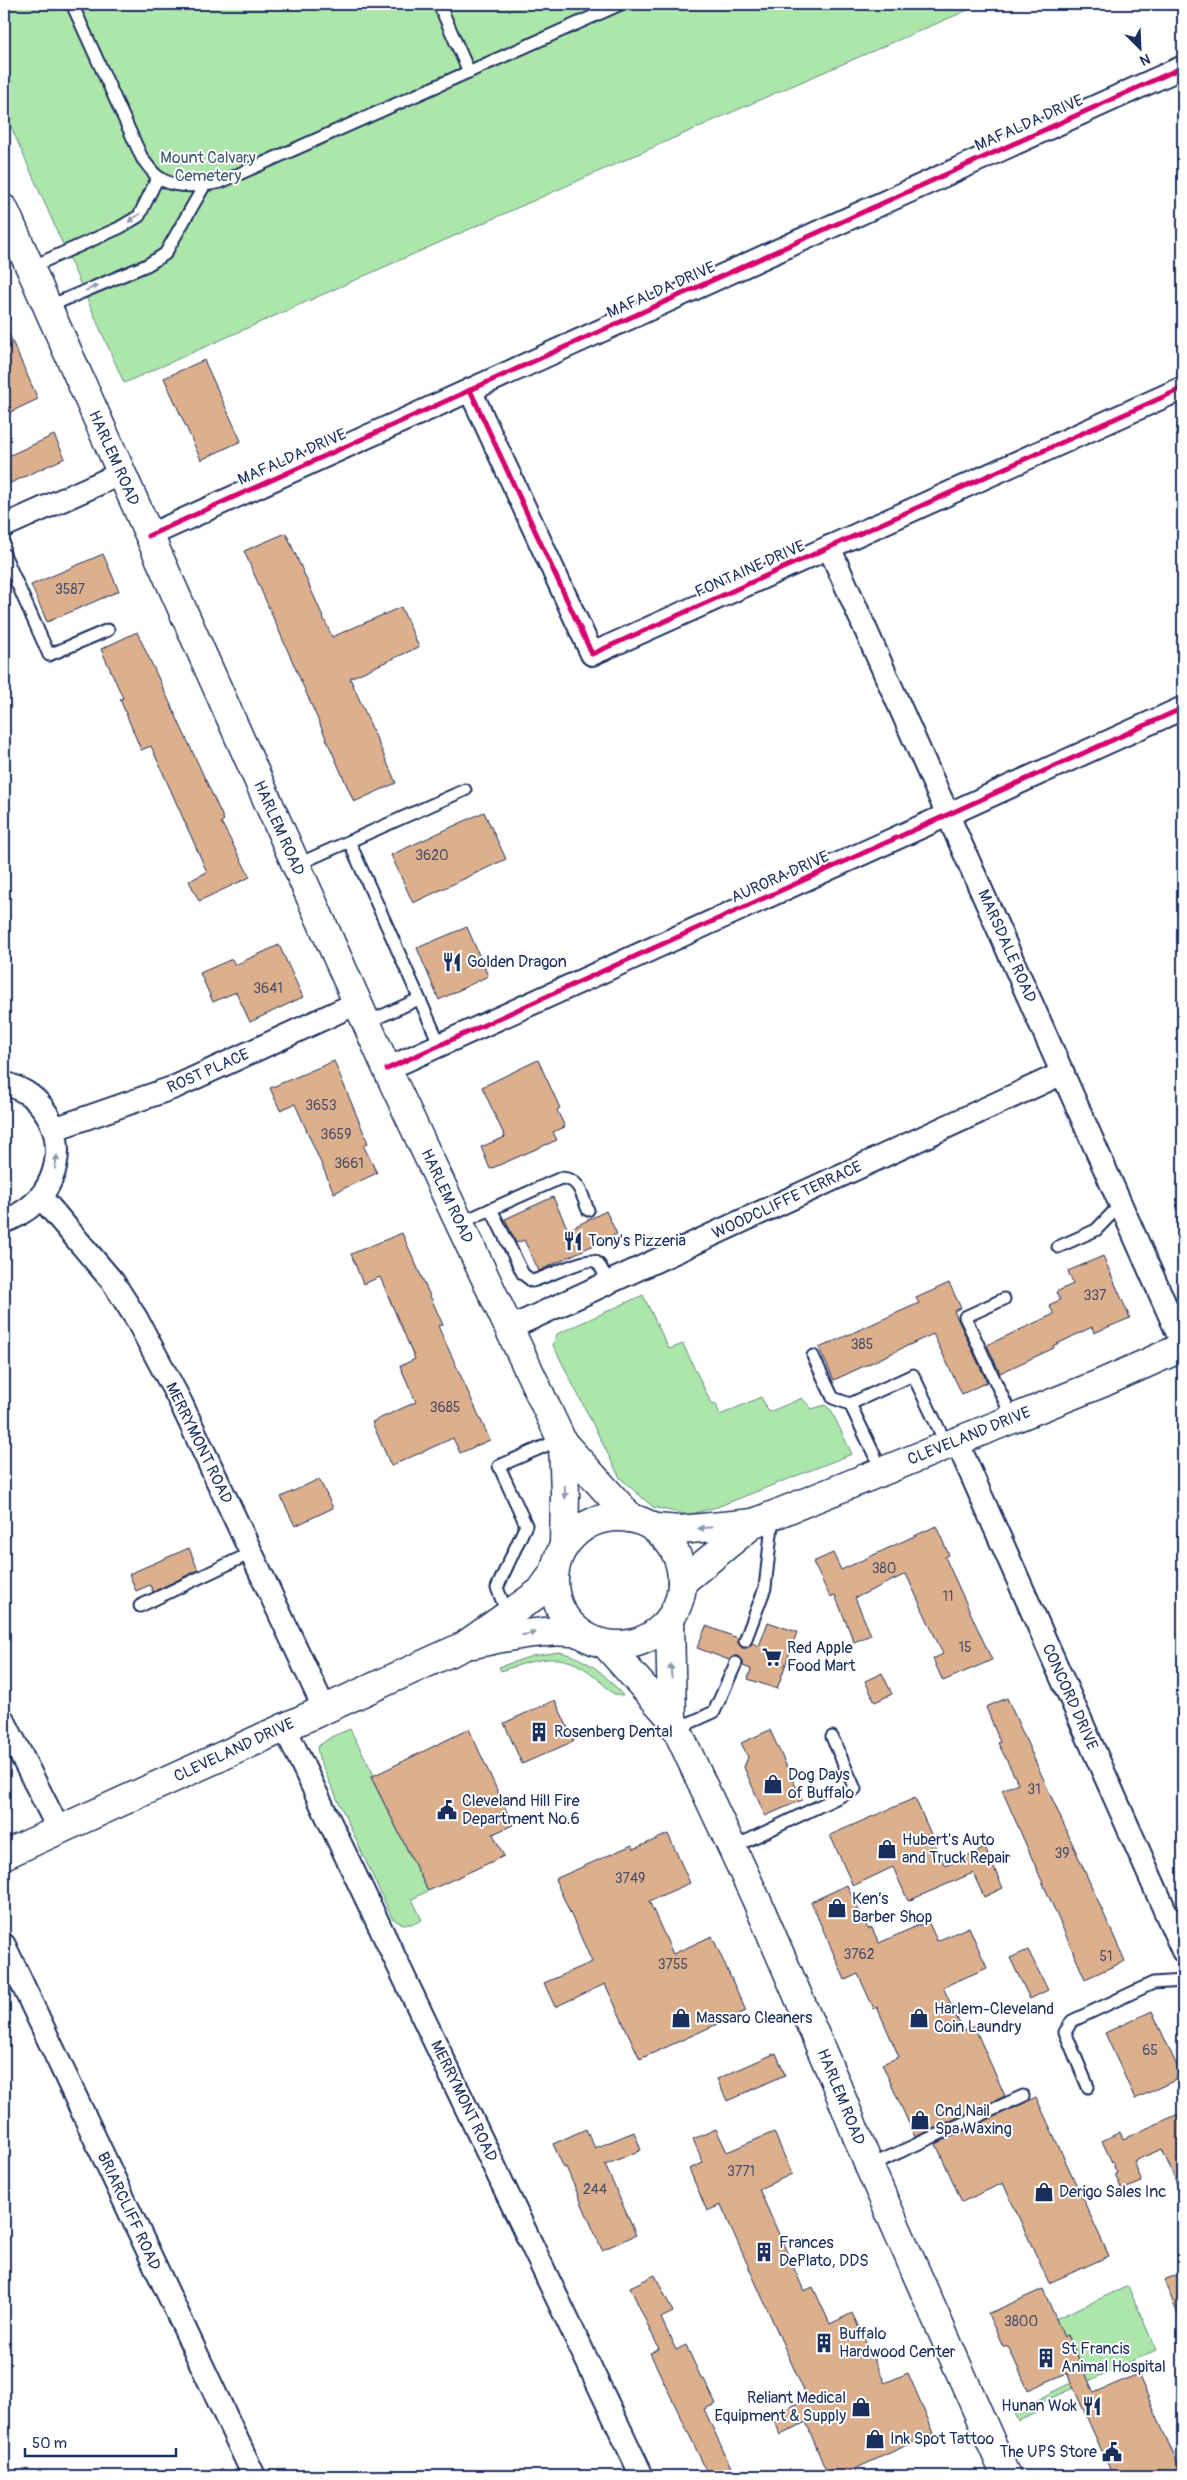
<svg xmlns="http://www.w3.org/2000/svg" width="1187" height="2480" font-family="Pangolin,sans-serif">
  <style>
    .green { fill: #ace6aa; stroke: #648a84 }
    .building { fill: #dcaf8d; stroke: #1b2f5e }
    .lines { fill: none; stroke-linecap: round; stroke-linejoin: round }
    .service-casing { stroke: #1b2f5e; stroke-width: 15 }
    .minor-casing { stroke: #1b2f5e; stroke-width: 26 }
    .tertiary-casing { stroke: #1b2f5e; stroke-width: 31 }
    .secondary-casing { stroke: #1b2f5e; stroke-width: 31 }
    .service { stroke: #fff; stroke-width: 11 }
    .minor { stroke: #fff; stroke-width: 22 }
    .tertiary { stroke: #fff; stroke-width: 28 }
    .secondary { stroke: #fff; stroke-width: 28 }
    .cycleway-casing { stroke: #fff; stroke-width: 8 }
    .cycleway { stroke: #d6006c; stroke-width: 5 }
    .oneway { fill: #8d97ae }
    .labels { text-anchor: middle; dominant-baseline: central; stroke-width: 4; stroke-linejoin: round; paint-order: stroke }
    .number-label { font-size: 14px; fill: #4b4f6a }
    .street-label { font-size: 16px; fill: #1b2f5e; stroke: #fff }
    .park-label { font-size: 16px; fill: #3f5d71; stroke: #fff }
    .poi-label { font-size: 16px; fill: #1b2f5e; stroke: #fff; text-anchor: start }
  </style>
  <rect width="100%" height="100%" fill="#fff"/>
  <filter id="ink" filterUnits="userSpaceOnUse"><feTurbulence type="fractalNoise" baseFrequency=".02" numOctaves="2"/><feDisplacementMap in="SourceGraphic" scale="10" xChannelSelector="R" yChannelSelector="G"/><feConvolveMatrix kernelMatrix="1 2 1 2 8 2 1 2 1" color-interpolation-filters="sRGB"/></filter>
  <g filter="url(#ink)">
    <g class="green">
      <polygon points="4,4 982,4 773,94 124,383 4,111"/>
      <polygon points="643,1295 669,1349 683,1344 712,1405 716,1404 720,1415 761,1397 769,1412 802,1398 812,1409 825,1405 831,1410 852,1454 717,1507 688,1515 653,1507 620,1478 553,1345 557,1334"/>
      <path d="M559 1652C587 1658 606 1674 623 1696 613 1696 608 1689 601 1682 567 1649 543 1657 501 1671L499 1667 532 1656Z"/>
      <path d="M350 1729 374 1775 371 1777 428 1891 412 1899 422 1920C411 1926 402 1926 392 1918L319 1759 317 1747 331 1737Z"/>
      <polygon points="1128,2286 1156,2350 1034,2406 1037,2413 1018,2421 1012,2410 1034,2402 1072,2382 1082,2366 1068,2335 1036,2350 1044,2324"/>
    </g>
    <g class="building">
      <polygon points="4,323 38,399 4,415"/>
      <polygon points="204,360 241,441 201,460 164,378"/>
      <polygon points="54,435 65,458 4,486 4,458"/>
      <polygon points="286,533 332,637 401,607 419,647 350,678 396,783 354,802 244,551"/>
      <polygon points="103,554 119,591 47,622 31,585"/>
      <polygon points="137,632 214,798 224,820 221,822 250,877 199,901 189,881 207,872 151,746 141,750 120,699 123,698 101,649"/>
      <polygon points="484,812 506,859 413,903 391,855"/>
      <polygon points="467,927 488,976 439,1000 417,948"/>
      <polygon points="279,945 303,997 250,1022 236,992 213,1002 200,973 232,959 235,965"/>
      <polygon points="538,1060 560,1108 557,1110 565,1127 553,1132 557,1140 490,1169 481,1147 505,1137 482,1087"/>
      <polygon points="334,1061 368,1143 363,1145 377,1173 334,1193 295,1104 280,1110 270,1088"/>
      <polygon points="553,1197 568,1230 606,1211 617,1234 539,1271 524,1240 516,1243 505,1219"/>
      <polygon points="402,1233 443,1325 438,1326 490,1440 460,1453 453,1438 391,1466 372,1422 416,1402 400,1366 415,1359 380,1277 363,1284 351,1254"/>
      <polygon points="1103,1256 1130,1318 1094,1333 1092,1327 1053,1346 1054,1348 1000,1373 987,1345 1054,1314 1049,1305 1060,1300 1056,1292 1073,1284 1068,1271"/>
      <polygon points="949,1283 961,1308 954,1311 987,1382 962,1394 933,1334 834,1380 819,1348 919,1303 916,1298"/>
      <polygon points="319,1479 333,1508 295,1526 281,1497"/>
      <polygon points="936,1526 949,1555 945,1557 992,1660 943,1681 933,1659 943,1654 906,1574 855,1598 871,1635 854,1642 835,1595 830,1597 813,1562 833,1553 841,1570"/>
      <polygon points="189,1548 198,1570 153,1592 150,1585 136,1591 129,1574"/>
      <polygon points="768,1622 797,1632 777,1689 748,1679 751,1669 743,1666 743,1662 739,1656 735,1656 729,1660 697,1648 706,1626 738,1638 738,1643 742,1648 747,1648 752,1643 759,1646"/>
      <polygon points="882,1673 892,1694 875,1702 865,1681"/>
      <polygon points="1007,1698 1125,1961 1085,1979 1002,1790 1018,1783 998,1743 1000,1742 986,1707"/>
      <polygon points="555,1700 574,1741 522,1764 504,1723"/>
      <polygon points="469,1729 513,1825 493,1834 504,1856 428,1891 371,1777"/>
      <polygon points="770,1730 802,1800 765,1816 744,1767 748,1757 741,1743"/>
      <polygon points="915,1798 945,1866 985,1848 1003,1888 984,1897 973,1873 908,1901 893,1867 853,1886 830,1835"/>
      <polygon points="668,1834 690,1883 649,1901 673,1954 712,1936 746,2011 640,2059 605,1984 555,2007 544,1983 592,1962 555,1879 632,1845 634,1849"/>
      <polygon points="847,1885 868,1929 872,1928 879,1943 928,1921 937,1941 969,1927 987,1968 943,1987 963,2031 974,2026 1005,2096 915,2137 882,2064 899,2057 877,2007 874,2009 858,1974 845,1980 811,1902"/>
      <polygon points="1028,1950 1048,1990 1030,1999 1010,1958"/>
      <polygon points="1152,2011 1182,2077 1135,2099 1105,2033"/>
      <polygon points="776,2053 785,2075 727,2101 717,2079"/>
      <polygon points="1036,2097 1109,2256 1049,2283 1003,2183 962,2202 936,2144"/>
      <polygon points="1183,2112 1183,2198 1162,2149 1134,2161 1142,2182 1122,2190 1115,2174 1117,2173 1102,2141 1120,2132 1123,2139"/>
      <polygon points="586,2129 595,2148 634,2132 641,2150 605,2165 636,2235 602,2250 566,2167 564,2168 553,2144"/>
      <polygon points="716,2129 727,2152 774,2132 792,2174 759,2189 804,2291 813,2287 830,2324 852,2313 885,2383 908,2373 934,2433 839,2476 828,2476 806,2422 781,2435 772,2417 807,2398 721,2205 707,2211 689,2169 703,2163 693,2139"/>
      <polygon points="1183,2272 1183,2327 1164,2280"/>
      <polygon points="655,2275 673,2312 661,2318 676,2350 686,2345 702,2380 704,2379 716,2404 704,2409 735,2476 709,2476 650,2353 659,2349 630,2287"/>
      <polygon points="1043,2289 1064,2337 1068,2335 1094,2393 1138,2374 1183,2476 1113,2476 1067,2373 1028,2390 1008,2346 1003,2346 988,2314"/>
    </g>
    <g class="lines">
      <defs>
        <g id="service">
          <path d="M72 4 142 158C146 163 151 171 157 176 173 190 202 186 221 182L621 4"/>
          <polyline points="439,4 469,72"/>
          <polyline points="29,268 119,228 139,216 158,177"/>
          <polyline points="47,307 147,265 165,254 204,186"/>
          <polyline points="4,554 49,655 108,630"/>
          <polyline points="349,841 440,1045"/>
          <polyline points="296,865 465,790"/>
          <polyline points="366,1023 419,999"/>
          <path d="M491 1209 523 1274 532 1281C546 1278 587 1256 596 1262 602 1266 605 1276 608 1283"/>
          <path d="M460 1223 561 1178C580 1179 581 1193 588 1210"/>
          <polyline points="1058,1247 1096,1230 1121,1204"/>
          <polyline points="1004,1299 965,1317 1013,1419"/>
          <polyline points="813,1356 833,1398 850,1404"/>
          <polyline points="882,1471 850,1404 913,1375 947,1446"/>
          <polyline points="140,1606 251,1553"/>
          <polyline points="508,1615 497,1588 526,1525 499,1466 561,1439"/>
          <polyline points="745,1641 765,1588 773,1516"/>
          <polyline points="676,1729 714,1712 736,1663"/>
          <polyline points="732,1848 855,1789 832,1737"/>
          <polyline points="1088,2087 1065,2032 1072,2021 1153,1983 1183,1981"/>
          <polyline points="869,2166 1023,2096"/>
        </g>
        <g id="minor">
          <polyline points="470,390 592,654 1183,388"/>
          <polyline points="4,526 120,474"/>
          <polyline points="148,536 1183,67"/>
          <polyline points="829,547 1183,1345"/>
          <polyline points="387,1069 1183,708"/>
          <path d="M4 1083C19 1088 32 1094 42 1107 69 1141 58 1192 21 1213 15 1217 11 1220 4 1221"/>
          <polyline points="54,1129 175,1087 357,1003"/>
          <polyline points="41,1197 113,1282 136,1318 180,1401 324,1708"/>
          <polyline points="510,1328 1063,1073"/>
          <polyline points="957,1442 1183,1951"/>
          <polyline points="4,1721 59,1830"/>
          <polyline points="284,1726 642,2476"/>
          <polyline points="4,1945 254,2476"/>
        </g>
        <g id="tertiary">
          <polyline points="655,1528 680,1530 754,1523"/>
          <polyline points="682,1582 754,1523 1102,1383 1183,1347"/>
          <path d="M473 1644C507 1637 544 1628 579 1633"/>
          <polyline points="4,1855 464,1646 540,1592 553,1574"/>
        </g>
        <g id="secondary">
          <polyline points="4,209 387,1069 563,1443 631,1518"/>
          <polyline points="563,1443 565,1493 564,1546"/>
          <circle cx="618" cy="1581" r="64"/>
          <polyline points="670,1619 672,1719"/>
          <polyline points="606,1645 672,1719 756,1899 834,2079 869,2166 1006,2476"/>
        </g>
      </defs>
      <use href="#service" class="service-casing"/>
      <use href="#minor" class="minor-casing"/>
      <use href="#tertiary" class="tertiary-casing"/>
      <use href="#secondary" class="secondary-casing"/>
      <use href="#service" class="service"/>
      <use href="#minor" class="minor"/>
      <use href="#tertiary" class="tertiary"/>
      <use href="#secondary" class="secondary"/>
      <defs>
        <g id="cycleway">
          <polyline points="470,390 592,654 1183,388"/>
          <polyline points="148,536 1183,67"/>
          <polyline points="387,1069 1183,708"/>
        </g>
      </defs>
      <use href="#cycleway" class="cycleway-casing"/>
      <use href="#cycleway" class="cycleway"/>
    </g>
    <defs><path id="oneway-solid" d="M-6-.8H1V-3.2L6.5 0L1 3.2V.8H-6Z" transform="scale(1.25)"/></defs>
    <g class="oneway">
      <use href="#oneway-solid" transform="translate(134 218) rotate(145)"/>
      <use href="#oneway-solid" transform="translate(92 288) rotate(-23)"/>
      <use href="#oneway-solid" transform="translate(56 1162) rotate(-81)"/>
      <use href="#oneway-solid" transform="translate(565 1492) rotate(88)"/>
      <use href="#oneway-solid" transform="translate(705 1528) rotate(175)"/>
      <use href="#oneway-solid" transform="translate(529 1634) rotate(-9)"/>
      <use href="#oneway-solid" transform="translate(671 1671) rotate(-95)"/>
    </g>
  </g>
  <defs>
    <symbol id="restaurant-bare" viewBox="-9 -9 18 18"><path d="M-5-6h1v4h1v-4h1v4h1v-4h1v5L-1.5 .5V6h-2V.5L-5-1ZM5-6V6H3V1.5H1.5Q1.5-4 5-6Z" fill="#1b2f5e" stroke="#fff" stroke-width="2.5" paint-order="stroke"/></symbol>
    <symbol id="supermarket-bare" viewBox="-9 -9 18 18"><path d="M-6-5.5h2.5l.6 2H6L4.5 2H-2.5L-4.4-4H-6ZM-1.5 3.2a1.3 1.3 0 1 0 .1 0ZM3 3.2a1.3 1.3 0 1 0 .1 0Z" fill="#1b2f5e" stroke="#fff" stroke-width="2.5" paint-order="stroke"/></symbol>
    <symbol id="building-bare" viewBox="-9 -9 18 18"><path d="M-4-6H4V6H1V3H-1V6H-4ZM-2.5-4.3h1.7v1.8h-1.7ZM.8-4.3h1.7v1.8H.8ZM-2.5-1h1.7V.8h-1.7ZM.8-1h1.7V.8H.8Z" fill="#1b2f5e" stroke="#fff" stroke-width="2.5" paint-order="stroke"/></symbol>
    <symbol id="shop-bare" viewBox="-9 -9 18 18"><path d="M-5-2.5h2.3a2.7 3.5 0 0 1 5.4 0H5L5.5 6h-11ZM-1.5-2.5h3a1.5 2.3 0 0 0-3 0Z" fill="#1b2f5e" stroke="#fff" stroke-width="2.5" paint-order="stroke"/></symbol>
    <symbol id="civic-bare" viewBox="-9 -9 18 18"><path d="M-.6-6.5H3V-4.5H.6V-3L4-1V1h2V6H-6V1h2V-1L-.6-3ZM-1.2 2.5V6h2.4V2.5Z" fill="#1b2f5e" stroke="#fff" stroke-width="2.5" paint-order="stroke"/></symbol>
  </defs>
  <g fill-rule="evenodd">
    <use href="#restaurant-bare" x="438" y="948" width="28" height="28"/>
    <use href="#restaurant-bare" x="559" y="1227" width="28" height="28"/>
    <use href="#supermarket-bare" x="758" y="1643" width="28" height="28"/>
    <use href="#building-bare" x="525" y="1718" width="28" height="28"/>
    <use href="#shop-bare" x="759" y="1770" width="28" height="28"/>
    <use href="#civic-bare" x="433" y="1796" width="28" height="28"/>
    <use href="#shop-bare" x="873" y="1835" width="28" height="28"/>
    <use href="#shop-bare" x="823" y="1894" width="28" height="28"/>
    <use href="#shop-bare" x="667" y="2004" width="28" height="28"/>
    <use href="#shop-bare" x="905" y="2004" width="28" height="28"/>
    <use href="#shop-bare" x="906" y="2106" width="28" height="28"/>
    <use href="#shop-bare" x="1030" y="2178" width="28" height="28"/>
    <use href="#building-bare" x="750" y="2238" width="28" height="28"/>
    <use href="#building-bare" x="810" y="2329" width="28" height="28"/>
    <use href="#building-bare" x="1032" y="2344" width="28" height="28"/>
    <use href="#restaurant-bare" x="1078" y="2392" width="28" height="28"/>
    <use href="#shop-bare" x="847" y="2393" width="28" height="28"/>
    <use href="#shop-bare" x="861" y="2425" width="28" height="28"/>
    <use href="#civic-bare" x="1098" y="2438" width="28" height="28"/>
  </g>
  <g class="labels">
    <g class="number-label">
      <text x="70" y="589">3587</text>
      <text x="432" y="855">3620</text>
      <text x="268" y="988">3641</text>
      <text x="321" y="1105">3653</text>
      <text x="336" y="1134">3659</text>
      <text x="349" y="1163">3661</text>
      <text x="1095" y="1295">337</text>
      <text x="862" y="1344">385</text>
      <text x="445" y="1407">3685</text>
      <text x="884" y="1568">380</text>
      <text x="948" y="1596">11</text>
      <text x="965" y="1647">15</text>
      <text x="1034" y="1789">31</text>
      <text x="1062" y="1853">39</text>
      <text x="630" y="1878">3749</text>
      <text x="859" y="1954">3762</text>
      <text x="1106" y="1956">51</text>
      <text x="673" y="1964">3755</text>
      <text x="1150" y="2050">65</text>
      <text x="741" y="2171">3771</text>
      <text x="595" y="2189">244</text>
      <text x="1021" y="2321">3800</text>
    </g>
    <g class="street-label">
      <text transform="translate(1029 123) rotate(-24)">MAFALDA DRIVE</text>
      <text transform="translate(661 290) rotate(-24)">MAFALDA DRIVE</text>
      <text transform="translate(292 457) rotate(-24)">MAFALDA DRIVE</text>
      <text transform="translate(114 458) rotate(66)">HARLEM ROAD</text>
      <text transform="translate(750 569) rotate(-24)">FONTAINE DRIVE</text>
      <text transform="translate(279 828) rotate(66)">HARLEM ROAD</text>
      <text transform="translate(780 877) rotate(-24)">AURORA DRIVE</text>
      <text transform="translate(1007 946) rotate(66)">MARSDALE ROAD</text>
      <text transform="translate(208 1071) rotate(-24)">ROST PLACE</text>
      <text transform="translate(447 1196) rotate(65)">HARLEM ROAD</text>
      <text transform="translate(787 1200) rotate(-25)">WOODCLIFFE TERRACE</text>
      <text transform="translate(969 1436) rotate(-22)">CLEVELAND DRIVE</text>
      <text transform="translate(199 1443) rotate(64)">MERRYMONT ROAD</text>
      <text transform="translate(1070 1697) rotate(66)">CONCORD DRIVE</text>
      <text transform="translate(234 1750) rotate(-25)">CLEVELAND DRIVE</text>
      <text transform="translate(841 2097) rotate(68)">HARLEM ROAD</text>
      <text transform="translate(464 2101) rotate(64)">MERRYMONT ROAD</text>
      <text transform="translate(129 2211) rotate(65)">BRIARCLIFF ROAD</text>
    </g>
    <g class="park-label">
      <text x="208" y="158">Mount Calvary<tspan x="208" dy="18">Cemetery</tspan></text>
    </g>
    <g class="poi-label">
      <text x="467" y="962">Golden Dragon</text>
      <text x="588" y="1241">Tony's Pizzeria</text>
      <text x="787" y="1648">Red Apple<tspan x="787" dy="18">Food Mart</tspan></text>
      <text x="554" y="1732">Rosenberg Dental</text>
      <text x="788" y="1775">Dog Days<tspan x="788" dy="18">of Buffalo</tspan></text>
      <text x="462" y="1801">Cleveland Hill Fire<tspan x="462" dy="18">Department No.6</tspan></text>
      <text x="902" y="1840">Hubert's Auto<tspan x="902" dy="18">and Truck Repair</tspan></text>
      <text x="852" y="1899">Ken’s<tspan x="852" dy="18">Barber Shop</tspan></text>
      <text x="934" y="2009">Harlem-Cleveland<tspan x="934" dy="18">Coin Laundry</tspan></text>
      <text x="696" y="2018">Massaro Cleaners</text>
      <text x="935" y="2111">Cnd Nail<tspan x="935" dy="18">Spa Waxing</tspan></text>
      <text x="1059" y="2192">Derigo Sales Inc</text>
      <text x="779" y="2243">Frances<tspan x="779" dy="18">DePlato, DDS</tspan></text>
      <text x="839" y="2334">Buffalo<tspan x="839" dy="18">Hardwood Center</tspan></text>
      <text x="1061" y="2349">St Francis<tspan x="1061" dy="18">Animal Hospital</tspan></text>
      <text x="846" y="2398" text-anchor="end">Reliant Medical<tspan x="846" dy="18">Equipment &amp; Supply</tspan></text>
      <text x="1077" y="2406" text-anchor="end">Hunan Wok</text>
      <text x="890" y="2439">Ink Spot Tattoo</text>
      <text x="1097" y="2452" text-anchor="end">The UPS Store</text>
    </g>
  </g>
  <rect width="1187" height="2480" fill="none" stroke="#fff" stroke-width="20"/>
  <rect x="10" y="10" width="1167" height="2460" fill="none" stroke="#1b2f5e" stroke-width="2" filter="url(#ink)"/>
  <g transform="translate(1140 48) rotate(156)" stroke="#ffffff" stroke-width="4" paint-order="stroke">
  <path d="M0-4L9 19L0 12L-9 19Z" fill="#1b2f5e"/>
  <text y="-8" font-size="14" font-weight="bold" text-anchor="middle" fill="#1b2f5e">N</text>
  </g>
  <path d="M25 2448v8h151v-8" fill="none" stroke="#1b2f5e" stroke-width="2.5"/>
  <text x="32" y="2448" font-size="15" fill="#1b2f5e" stroke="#ffffff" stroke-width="4" paint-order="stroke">50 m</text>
</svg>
